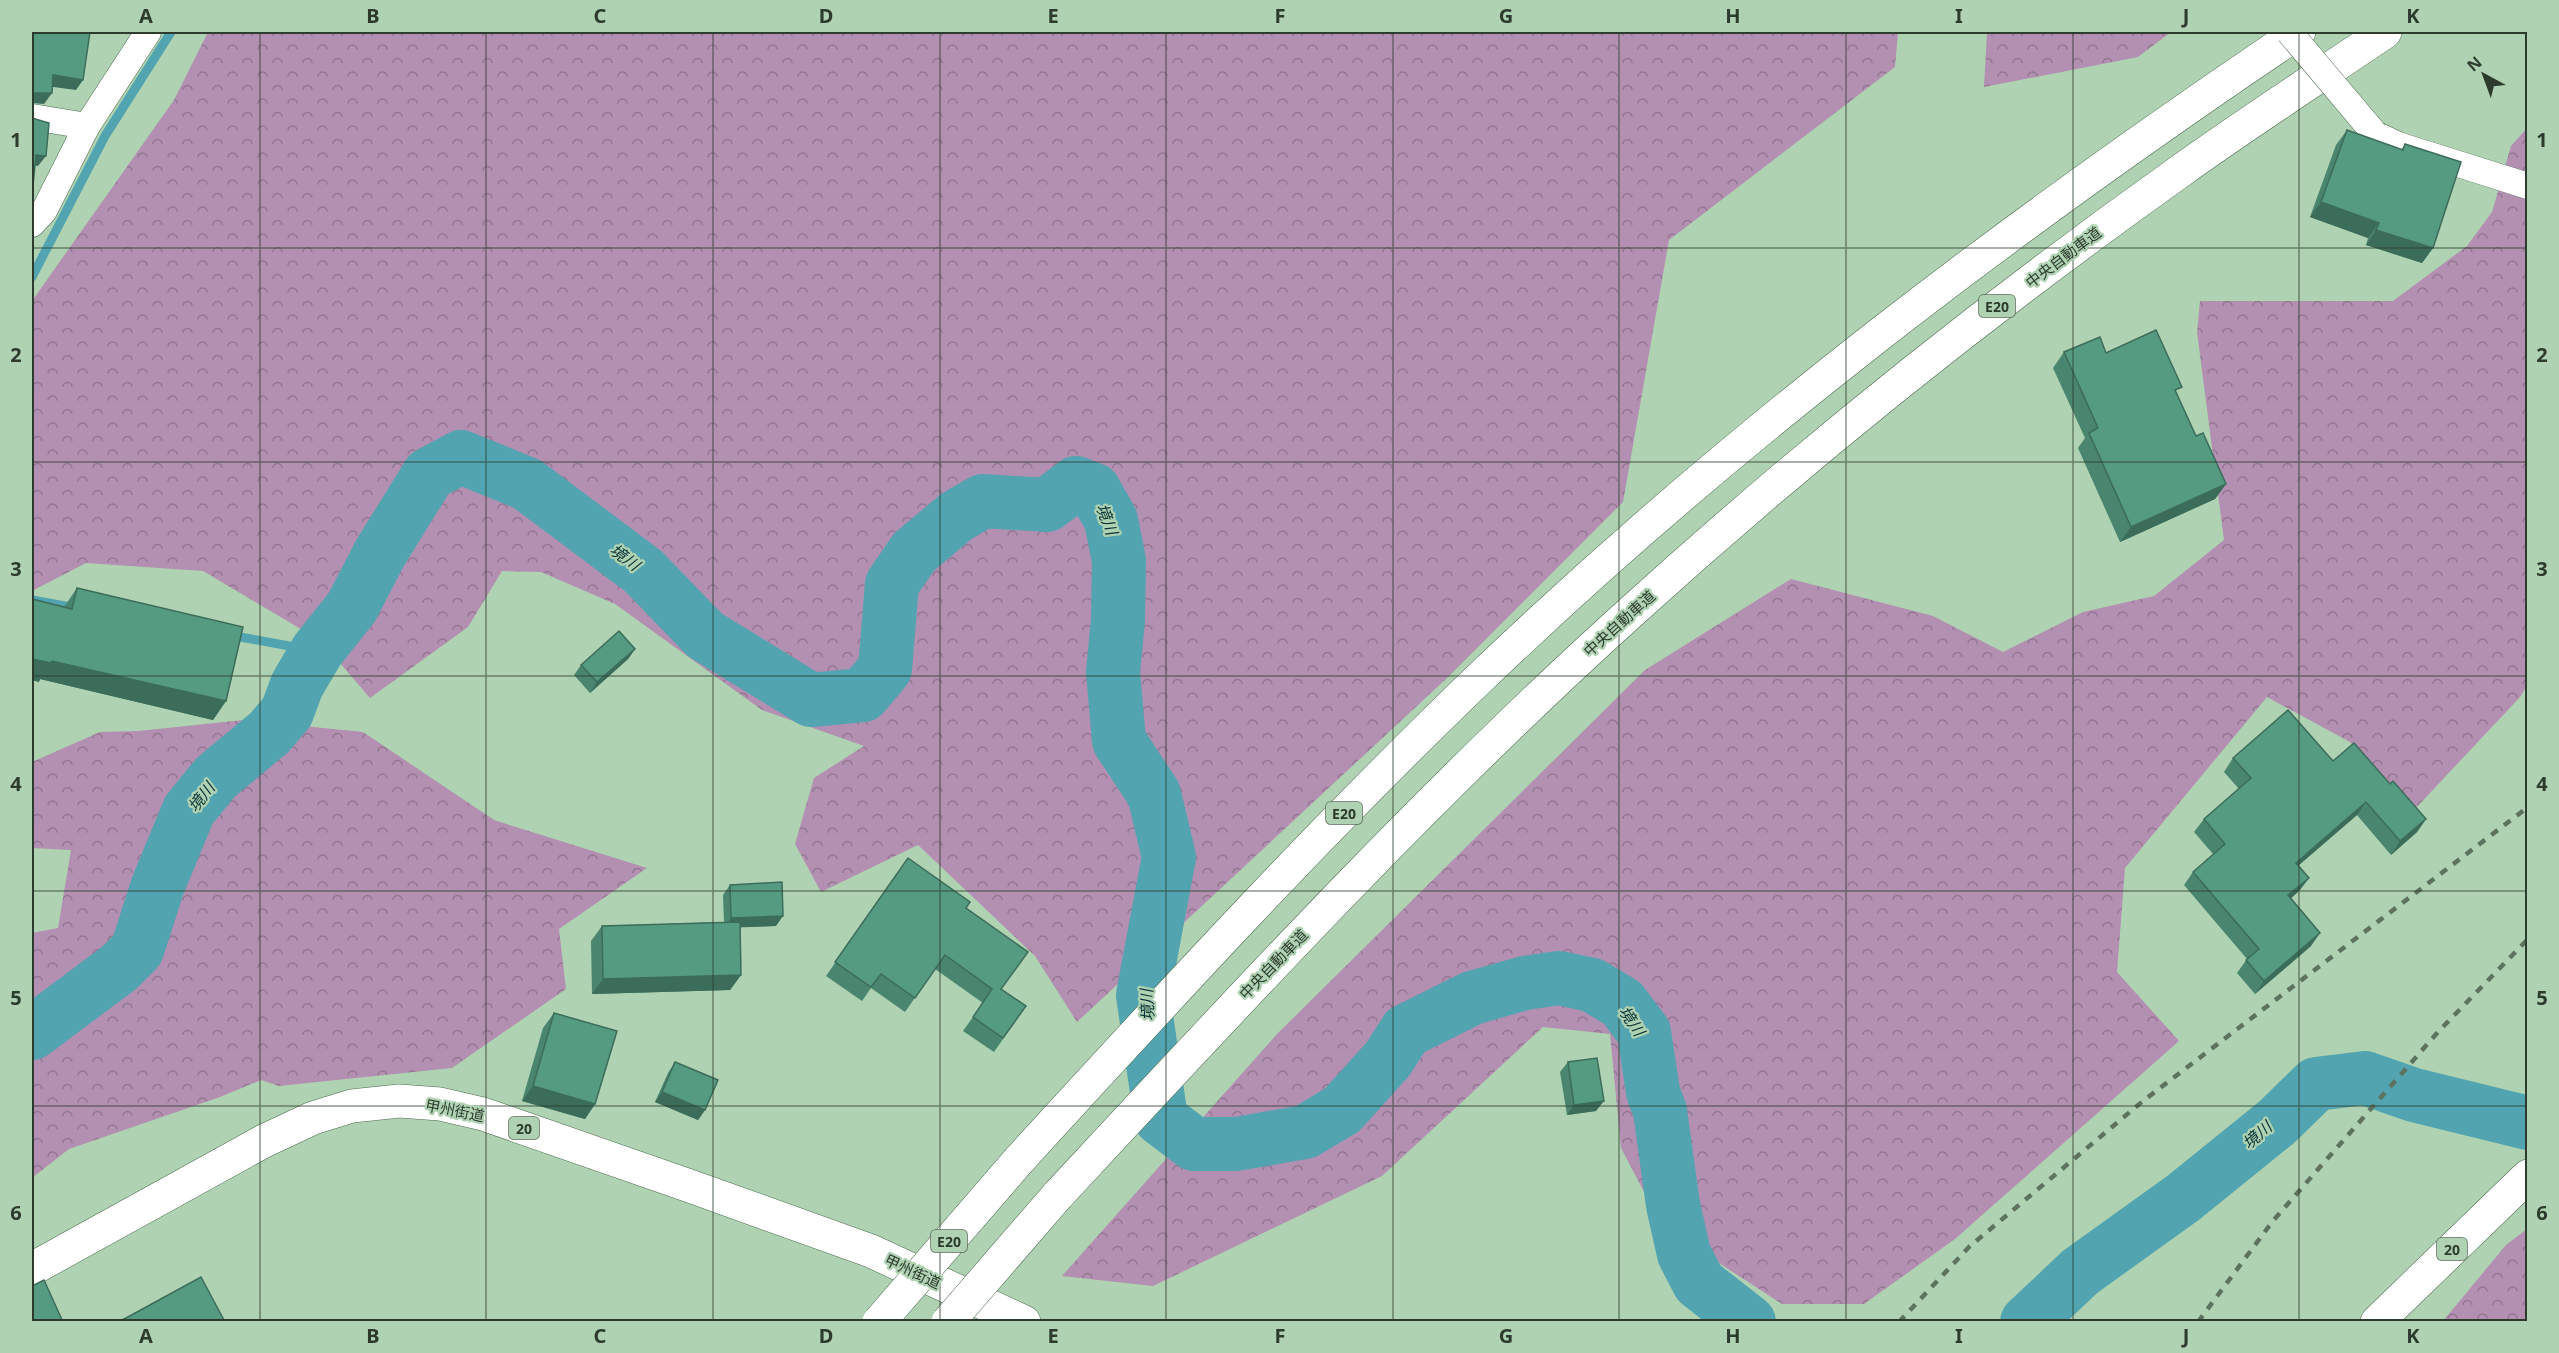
<svg xmlns="http://www.w3.org/2000/svg" width="2559" height="1353" font-family="'Noto Sans','Noto Sans JP',sans-serif">
  <style>
    .forest { fill: url(#forest-crowns) }
    .lines { fill: none; stroke-linecap: round; stroke-linejoin: round }
    .stream { stroke: #51a4b0; stroke-width: 9 }
    .river { stroke: #51a4b0; stroke-width: 54 }
    .minor-casing { stroke: #4b6b4f; stroke-width: 27 }
    .trunk-casing { stroke: #4b6b4f; stroke-width: 34 }
    .motorway-casing { stroke: #4b6b4f; stroke-width: 34 }
    .minor { stroke: #fff; stroke-width: 26 }
    .trunk { stroke: #fff; stroke-width: 33 }
    .motorway { stroke: #fff; stroke-width: 33 }
    .rail { stroke: #5d735f; stroke-width: 4.5; stroke-dasharray: 8 8; stroke-linecap: butt }
    .minor-bridge-casing { stroke: #4b6b4f; stroke-width: 27; stroke-linecap: butt }
    .motorway-bridge-casing { stroke: #4b6b4f; stroke-width: 34; stroke-linecap: butt }
    .minor-bridge { stroke: #fff; stroke-width: 26 }
    .motorway-bridge { stroke: #fff; stroke-width: 33 }
    .wall { fill: #49856f }
    .shaded-wall { fill: #3c6c5a }
    .building { fill: #559b81; stroke: #3c6c5a; stroke-width: 1.5 }
    .grid { fill: none; stroke: #2d3b2e; stroke-width: 1.5; stroke-opacity: 0.55 }
    .labels { text-anchor: middle; dominant-baseline: central; stroke-width: 4.5; stroke-linejoin: round; paint-order: stroke }
    .shield { fill: #afd2b2; stroke: #546856; stroke-width: 1.5 }
    .shield-label { font-size: 14px; font-weight: bold; fill: #2d3b2e }
    .street-label { font-size: 15px; fill: #2d3b2e; stroke: #afd2b2 }
    .water-label { font-size: 16px; font-style: italic; fill: #073136; stroke: #afd2b2 }
    .neatline { fill: none; stroke: #2d3b2e; stroke-width: 2 }
    .grid-label { font-size: 20px; text-anchor: middle; font-weight: bold; fill: #2d3b2e }
  </style>
  <defs>
    <pattern id="forest-crowns" width="20" height="18" patternUnits="userSpaceOnUse" patternTransform="scale(1.5)"><rect width="20" height="18" fill="#b38fb1"/><path d="M2 6a3 3 0 1 1 6 0M12 15a3 3 0 1 1 6 0" fill="none" stroke="#927690"/></pattern>
  </defs>
  <rect width="100%" height="100%" fill="#afd2b2"/>
  <g class="forest">
    <polygon points="208,32 1898,32 1895,67 1669,240 1623,502 1447,678 1077,1022 1035,956 918,845 821,892 795,844 814,778 864,746 762,710 615,604 541,572 502,571 468,627 370,698 321,641 203,571 86,563 32,591 32,301 174,100"/>
    <polygon points="1987,32 2171,32 2138,57 1984,87"/>
    <polygon points="2527,128 2528,683 2521,696 2414,810 2350,742 2267,697 2125,868 2117,972 2179,1041 1955,1239 1864,1304 1782,1304 1662,1226 1621,1148 1610,1034 1543,1027 1382,1176 1153,1286 1062,1276 1277,1034 1645,670 1791,579 1933,616 2003,652 2083,612 2154,596 2224,540 2197,332 2200,301 2393,301 2467,246 2492,212 2511,146"/>
    <polygon points="244,720 363,732 494,820 647,868 559,929 566,989 452,1068 279,1086 261,1080 220,1097 69,1149 32,1178 32,933 58,928 71,850 32,848 32,762 100,732 138,731"/>
    <polygon points="2527,1229 2527,1321 2443,1321 2506,1245"/>
  </g>
  <g class="lines">
    <g class="stream">
      <polyline points="32,277 105,136 171,32"/>
      <polyline points="32,600 76,608"/>
      <polyline points="229,635 317,651"/>
    </g>
    <g class="river">
      <polyline points="32,1033 119,968 137,950 158,885 189,810 216,777 269,733 287,712 297,685 317,651 352,607 380,553 429,474 461,457 527,484 643,571 705,635 811,700 863,695 885,669 892,584 914,552 957,516 983,501 1047,505 1076,483 1094,490 1111,520 1119,561 1118,620 1113,672 1119,741 1154,794 1169,857 1143,995 1161,1119 1194,1144 1236,1144 1305,1132 1342,1110 1388,1059 1406,1031 1472,998 1525,983 1559,978 1592,985 1622,1003 1644,1032 1653,1092 1660,1111 1673,1205 1684,1254 1699,1283 1749,1322"/>
      <polyline points="2027,1322 2080,1272 2183,1198 2277,1122 2316,1084 2365,1078 2414,1095 2528,1123"/>
    </g>
    <defs>
      <g id="minor">
        <polyline points="32,117 87,126"/>
        <polyline points="2375,134 2398,145 2528,186"/>
        <polyline points="32,224 44,211 87,126 148,32"/>
      </g>
      <g id="trunk">
        <polyline points="32,1269 264,1141 313,1118 352,1106 399,1101 440,1104 483,1114 687,1185 871,1251 1024,1322"/>
        <polyline points="2377,1322 2528,1176"/>
      </g>
      <g id="motorway">
        <path d="M1019 1160C1170 995 1321 830 1483 675 1734 435 2011 226 2299 32"/>
        <path d="M1057 1196C1243 996 1428 795 1631 612 1805 454 1988 308 2179 172 2247 123 2317 78 2385 32"/>
      </g>
    </defs>
    <use href="#minor" class="minor-casing"/>
    <use href="#trunk" class="trunk-casing"/>
    <use href="#motorway" class="motorway-casing"/>
    <use href="#minor" class="minor"/>
    <use href="#trunk" class="trunk"/>
    <use href="#motorway" class="motorway"/>
    <g class="rail">
      <polyline points="1899,1322 1969,1247 2143,1101 2528,807"/>
      <polyline points="2198,1322 2272,1222 2438,1032 2528,939"/>
    </g>
    <defs>
      <polyline id="minor-bridge" points="2289,32 2375,134"/>
      <g id="motorway-bridge">
        <polyline points="879,1322 1019,1160"/>
        <polyline points="948,1322 1057,1196"/>
      </g>
    </defs>
    <use href="#minor-bridge" class="minor-bridge-casing"/>
    <use href="#motorway-bridge" class="motorway-bridge-casing"/>
    <use href="#minor-bridge" class="minor-bridge"/>
    <use href="#motorway-bridge" class="motorway-bridge"/>
  </g>
  <g class="wall">
    <polygon points="2347,130 2401,150 2405,144 2433,248 2422,263 2366,245 2368,238 2310,217 2336,145"/>
    <polygon points="2064,352 2106,353 2177,394 2196,436 2226,484 2215,499 2120,542 2078,448 2085,438 2053,368"/>
    <polygon points="77,588 226,701 213,720 40,679 39,682 32,680 32,599 64,607"/>
    <polygon points="635,649 628,659 590,693 574,675 581,665"/>
    <polygon points="2233,758 2333,761 2390,784 2426,819 2417,832 2391,855 2357,815 2298,866 2309,878 2299,891 2291,898 2311,946 2255,994 2237,973 2247,959 2184,885 2193,872 2213,854 2194,832 2204,819 2239,789 2224,772"/>
    <polygon points="908,858 966,908 1001,989 1026,1006 994,1052 963,1031 983,1003 935,969 905,1012 871,988 862,1001 826,976"/>
    <polygon points="730,885 776,926 740,927 741,975 730,990 592,994 591,941 602,926 724,922 723,895"/>
    <polygon points="554,1013 595,1104 585,1119 522,1101 543,1028"/>
    <polygon points="675,1062 705,1110 698,1120 655,1102 668,1073"/>
    <polygon points="1568,1062 1596,1111 1567,1115 1560,1072"/>
  </g>
  <g class="shaded-wall">
    <polygon points="53,75 83,80 76,90 46,86"/>
    <polygon points="35,93 52,93 44,104 32,103 32,95"/>
    <polygon points="36,155 46,156 38,166 32,165"/>
    <polygon points="2321,202 2379,223 2368,238 2310,217"/>
    <polygon points="2376,230 2433,248 2422,263 2366,245"/>
    <polygon points="2226,484 2215,499 2120,542 2131,527"/>
    <polygon points="635,649 628,659 590,693 597,682"/>
    <polygon points="32,659 52,661 226,701 213,720 40,679 39,682 32,680"/>
    <polygon points="2366,802 2357,815 2286,876 2296,863"/>
    <polygon points="2426,819 2417,832 2391,855 2400,841"/>
    <polygon points="2309,878 2299,891 2279,909 2288,895"/>
    <polygon points="783,916 776,926 724,928 731,918"/>
    <polygon points="2320,933 2311,946 2255,994 2264,981"/>
    <polygon points="741,975 730,990 592,994 603,979"/>
    <polygon points="533,1086 595,1104 585,1119 522,1101"/>
    <polygon points="662,1092 705,1110 698,1120 655,1102"/>
    <polygon points="1604,1101 1596,1111 1567,1115 1574,1105"/>
  </g>
  <g class="building">
    <polygon points="32,32 90,32 83,80 53,75 52,93 35,93 32,95"/>
    <polygon points="32,118 49,123 46,156 36,155 32,196"/>
    <polygon points="2347,130 2403,150 2405,144 2461,162 2433,248 2376,230 2379,223 2321,202"/>
    <polygon points="2156,330 2182,387 2175,390 2196,436 2203,433 2226,484 2131,527 2089,433 2098,428 2064,352 2100,337 2106,353"/>
    <polygon points="77,588 243,627 226,701 52,661 51,663 32,659 32,599 72,609"/>
    <polygon points="619,631 635,649 597,682 581,665"/>
    <polygon points="2288,710 2333,761 2354,743 2390,784 2393,781 2426,819 2400,841 2366,802 2296,863 2309,878 2288,895 2320,933 2264,981 2246,960 2259,949 2193,872 2225,844 2204,819 2251,778 2233,758"/>
    <polygon points="908,858 970,902 966,908 1028,952 1001,989 1026,1006 1003,1038 973,1017 992,989 945,955 915,998 881,974 871,987 835,962"/>
    <polygon points="782,882 783,916 731,918 730,885"/>
    <polygon points="740,922 741,975 603,979 602,926"/>
    <polygon points="554,1013 617,1031 595,1104 533,1086"/>
    <polygon points="1597,1058 1604,1101 1574,1105 1568,1062"/>
    <polygon points="675,1062 718,1080 705,1110 662,1092"/>
    <polygon points="201,1277 225,1322 117,1322 126,1318"/>
    <polygon points="44,1280 63,1322 32,1322 32,1286"/>
  </g>
  <path class="grid" d="M260 32V1322M486 32V1322M713 32V1322M940 32V1322M1166 32V1322M1393 32V1322M1619 32V1322M1846 32V1322M2073 32V1322M2299 32V1322M32 248H2528M32 462H2528M32 676H2528M32 891H2528M32 1106H2528"/>
  <g class="labels">
    <g class="shield">
      <rect x="1979" y="295" width="36" height="22" rx="4.5"/>
      <rect x="1326" y="802" width="36" height="22" rx="4.5"/>
      <rect x="509" y="1117" width="30" height="22" rx="4.5"/>
      <rect x="931" y="1230" width="36" height="22" rx="4.5"/>
      <rect x="2437" y="1238" width="30" height="22" rx="4.5"/>
    </g>
    <g class="shield-label">
      <text x="1997" y="306">E20</text>
      <text x="1344" y="813">E20</text>
      <text x="524" y="1128">20</text>
      <text x="949" y="1241">E20</text>
      <text x="2452" y="1249">20</text>
    </g>
    <g class="street-label">
      <text transform="translate(2063 257) rotate(-37)">中央自動車道</text>
      <text transform="translate(1619 623) rotate(-42)">中央自動車道</text>
      <text transform="translate(1273 964) rotate(-46)">中央自動車道</text>
      <text transform="translate(455 1110) rotate(11)">甲州街道</text>
      <text transform="translate(913 1271) rotate(25)">甲州街道</text>
    </g>
    <g class="water-label">
      <text transform="translate(1107 519) rotate(69)">境川</text>
      <text transform="translate(625 557) rotate(37)">境川</text>
      <text transform="translate(201 797) rotate(-52)">境川</text>
      <text transform="translate(1147 1005) rotate(-93)">境川</text>
      <text transform="translate(1632 1021) rotate(56)">境川</text>
      <text transform="translate(2257 1135) rotate(-41)">境川</text>
    </g>
  </g>
  <rect width="2559" height="1353" fill="none" stroke="#afd2b2" stroke-width="66"/>
  <g transform="translate(2484 75) rotate(319)" stroke="#afd2b2" stroke-width="4.5" paint-order="stroke">
  <path d="M0-4.5L10 22L0 15L-10 22Z" fill="#2d3b2e"/>
  <text y="-9" font-size="16" font-weight="bold" text-anchor="middle" fill="#2d3b2e">N</text>
  </g>
  <rect x="33" y="33" width="2493" height="1287" class="neatline"/>
  <g class="grid-label">
    <text x="146" y="23">A</text>
    <text x="373" y="23">B</text>
    <text x="600" y="23">C</text>
    <text x="826" y="23">D</text>
    <text x="1053" y="23">E</text>
    <text x="1280" y="23">F</text>
    <text x="1506" y="23">G</text>
    <text x="1733" y="23">H</text>
    <text x="1959" y="23">I</text>
    <text x="2186" y="23">J</text>
    <text x="2413" y="23">K</text>
    <text x="16" y="147">1</text>
    <text x="2542" y="147">1</text>
    <text x="16" y="362">2</text>
    <text x="2542" y="362">2</text>
    <text x="16" y="576">3</text>
    <text x="2542" y="576">3</text>
    <text x="16" y="791">4</text>
    <text x="2542" y="791">4</text>
    <text x="16" y="1005">5</text>
    <text x="2542" y="1005">5</text>
    <text x="16" y="1220">6</text>
    <text x="2542" y="1220">6</text>
    <text x="146" y="1343">A</text>
    <text x="373" y="1343">B</text>
    <text x="600" y="1343">C</text>
    <text x="826" y="1343">D</text>
    <text x="1053" y="1343">E</text>
    <text x="1280" y="1343">F</text>
    <text x="1506" y="1343">G</text>
    <text x="1733" y="1343">H</text>
    <text x="1959" y="1343">I</text>
    <text x="2186" y="1343">J</text>
    <text x="2413" y="1343">K</text>
  </g>
</svg>
